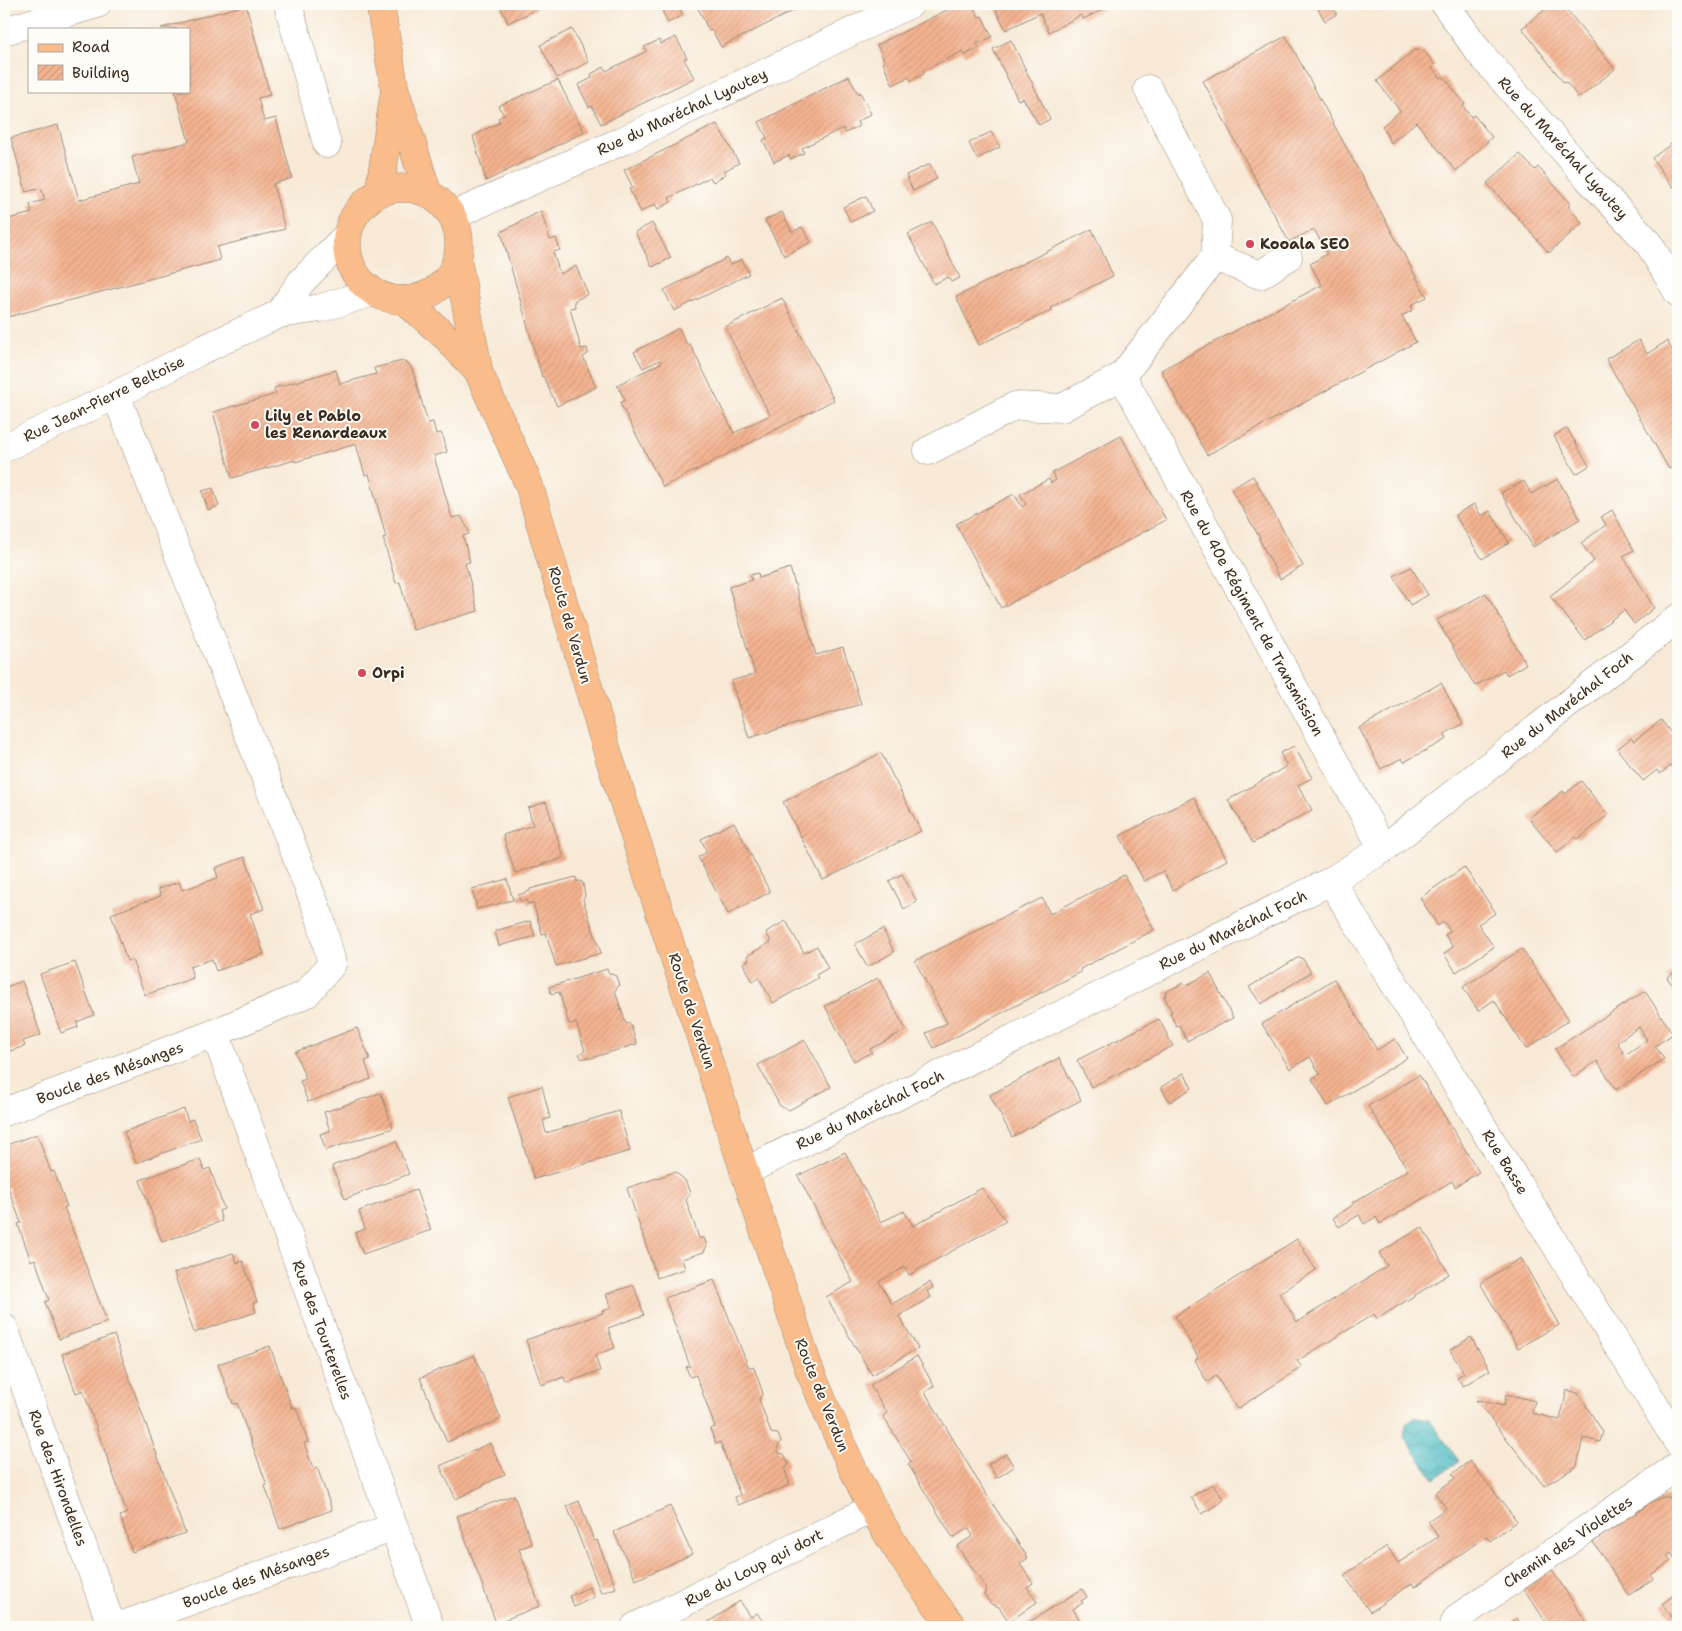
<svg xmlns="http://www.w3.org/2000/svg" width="1682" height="1631" font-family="'Shantell Sans',sans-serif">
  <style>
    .water { fill: url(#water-waves); stroke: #457471 }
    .building { fill: url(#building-hatch); fill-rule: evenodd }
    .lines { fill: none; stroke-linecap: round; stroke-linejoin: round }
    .minor-casing { stroke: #998a7a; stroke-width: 29 }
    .major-casing { stroke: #998a7a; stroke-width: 29 }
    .minor { stroke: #fff; stroke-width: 28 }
    .major { stroke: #f9bc8a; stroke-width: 28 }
    .poi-dot { fill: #d1495b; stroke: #fdfcf7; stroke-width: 2 }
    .labels { text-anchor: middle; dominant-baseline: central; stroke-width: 4; stroke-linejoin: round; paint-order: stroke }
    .street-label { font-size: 15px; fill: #3b2a1e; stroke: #fdfcf7 }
    .poi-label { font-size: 15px; font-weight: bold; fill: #3b2a1e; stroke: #fdfcf7; text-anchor: start }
  </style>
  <defs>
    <pattern id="water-waves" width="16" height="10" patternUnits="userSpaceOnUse" patternTransform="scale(1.25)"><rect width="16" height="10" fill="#4fbdc4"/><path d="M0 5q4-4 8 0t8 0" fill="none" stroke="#439a9f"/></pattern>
    <pattern id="building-hatch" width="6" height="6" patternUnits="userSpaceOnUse" patternTransform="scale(1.25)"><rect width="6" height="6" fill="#f4b390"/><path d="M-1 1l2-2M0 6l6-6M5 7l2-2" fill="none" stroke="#d29a7c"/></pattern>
  </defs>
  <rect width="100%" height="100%" fill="#fdfcf7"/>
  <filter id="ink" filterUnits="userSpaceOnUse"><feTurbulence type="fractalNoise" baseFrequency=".02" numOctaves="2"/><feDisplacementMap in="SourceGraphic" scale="10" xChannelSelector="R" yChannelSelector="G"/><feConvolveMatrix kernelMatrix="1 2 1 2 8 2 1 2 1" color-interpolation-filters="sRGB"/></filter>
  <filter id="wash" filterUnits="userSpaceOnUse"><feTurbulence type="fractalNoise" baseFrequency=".0096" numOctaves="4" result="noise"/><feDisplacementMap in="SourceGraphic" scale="20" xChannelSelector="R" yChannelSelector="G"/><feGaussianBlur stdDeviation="1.12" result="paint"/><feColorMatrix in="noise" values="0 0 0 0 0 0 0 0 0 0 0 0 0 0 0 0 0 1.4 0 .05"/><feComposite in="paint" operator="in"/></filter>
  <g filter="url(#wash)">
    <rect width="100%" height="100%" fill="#f7e9d6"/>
    <polygon class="water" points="1416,1417 1429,1419 1459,1461 1434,1479 1404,1437 1406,1424"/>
    <g id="blocks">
      <g class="building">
        <polygon points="511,4 535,4 537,9 508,23 501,8"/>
        <polygon points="659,4 677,4 683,15 668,23"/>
        <polygon points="706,4 807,4 721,47 712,30 709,31 698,8"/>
        <polygon points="959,4 972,4 979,17 982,16 992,37 977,44 979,48 965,55 963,51 923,71 924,74 911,81 909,77 893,85 883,63 885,62 877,45"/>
        <polygon points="993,4 1115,4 1083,19 1081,15 1049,32 1040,13 1006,30"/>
        <polygon points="1323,4 1331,4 1337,14 1325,21 1317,7"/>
        <polygon points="1552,4 1562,4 1615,69 1579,98 1566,82 1564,83 1522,28"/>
        <polygon points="246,5 270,95 258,98 264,121 276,118 292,178 273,184 285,229 217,247 220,260 4,318 4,220 32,213 30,204 45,200 41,188 26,192 11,138 58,125 79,200 139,184 132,157 189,142 175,91 189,91 189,29 161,28"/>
        <polygon points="572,29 589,62 557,78 540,45"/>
        <polygon points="1286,36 1427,297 1411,305 1413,310 1402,316 1416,342 1207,455 1161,370 1322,285 1310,264 1327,254 1314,229 1289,242 1203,81"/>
        <polygon points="676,37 687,58 684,59 694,78 601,124 592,106 589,107 578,85 592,78 591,74 604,67 606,71 647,51 644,47 659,40 661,44"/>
        <polygon points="1011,40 1050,119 1039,125 1023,98 1018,100 993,49"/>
        <polygon points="1414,50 1424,51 1435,65 1432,68 1441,78 1443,76 1465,104 1463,106 1471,117 1474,115 1492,137 1456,171 1416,122 1391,143 1382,126 1400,111 1377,81"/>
        <polygon points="849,76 858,94 860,92 871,114 857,122 859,126 845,133 843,128 802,148 804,153 791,159 789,155 774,162 763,140 767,138 759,122"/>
        <polygon points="558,80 584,132 486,181 473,136 500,122 498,118 504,115 498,106"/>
        <polygon points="717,124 739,163 724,171 726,174 713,182 710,177 669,198 671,202 658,209 655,204 641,212 629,189 633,188 624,170"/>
        <polygon points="991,132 1000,147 977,159 969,143"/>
        <polygon points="1678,139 1678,183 1673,187 1652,158"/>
        <polygon points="1520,154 1535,170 1538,167 1571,204 1568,206 1582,223 1549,253 1487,183"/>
        <polygon points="930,164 937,179 913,191 906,175"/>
        <polygon points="866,196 873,211 851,222 843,207"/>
        <polygon points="541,211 550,240 556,238 560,250 553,252 560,274 576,266 588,294 574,301 575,307 570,308 581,349 587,348 588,354 583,357 596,387 557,406 543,376 542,377 501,232"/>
        <polygon points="782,212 792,232 802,227 811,242 784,256 765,220"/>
        <polygon points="932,222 960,278 951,282 948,277 934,284 908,234"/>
        <polygon points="652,223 671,258 652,267 635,232"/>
        <polygon points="1092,229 1113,276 1051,307 1052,310 979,345 956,297"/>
        <polygon points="727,258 730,265 742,259 749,274 674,311 664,290"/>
        <polygon points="782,298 834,400 663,487 620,403 625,400 617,385 661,363 660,360 643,368 634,352 679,328 687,345 690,344 734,433 770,415 725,327"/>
        <polygon points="1639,340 1647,354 1667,341 1678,361 1678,464 1669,469 1606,359"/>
        <polygon points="402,361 408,363 412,369 428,423 433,422 436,434 441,433 444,439 447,452 434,456 452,518 461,516 468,529 469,534 463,536 470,562 465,563 478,611 413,630 400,582 396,583 383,538 386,537 369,474 365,475 356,444 295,462 295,460 232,478 213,412 276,394 274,388 336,370 340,384 376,374 374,368"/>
        <polygon points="1567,428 1589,466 1576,474 1554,436"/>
        <polygon points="1121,436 1166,520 1001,608 956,524 1014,494 1022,507 1026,504 1020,494 1049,479 1051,483 1056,480 1052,473"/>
        <polygon points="1253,476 1303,566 1280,579 1259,539 1260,538 1231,489"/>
        <polygon points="1558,479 1580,519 1533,547 1501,493 1524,481 1531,494"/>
        <polygon points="213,488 219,506 208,510 202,491"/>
        <polygon points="1474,504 1481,516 1490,511 1509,543 1482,559 1455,515"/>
        <polygon points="1612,510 1634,550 1623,556 1654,608 1634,624 1624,610 1585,640 1550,596 1594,561 1581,543 1606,525 1601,517"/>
        <polygon points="1411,567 1428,595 1410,605 1394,576"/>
        <polygon points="790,568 816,655 843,647 861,704 749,738 731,681 755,674 729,587 752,580 750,575 758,573 759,578"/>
        <polygon points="1486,593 1526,664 1507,675 1504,670 1475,686 1437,620"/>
        <polygon points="1441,683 1463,724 1444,734 1447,739 1404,762 1402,758 1381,769 1359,728"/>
        <polygon points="1661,720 1678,742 1678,760 1660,774 1657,770 1643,781 1617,749 1631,738 1634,741"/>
        <polygon points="1294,746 1312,778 1298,785 1312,810 1253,843 1228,800 1287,766 1280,753"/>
        <polygon points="881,753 921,831 823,880 783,802"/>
        <polygon points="1581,781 1608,815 1578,839 1576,837 1557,852 1529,818 1563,791 1565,794"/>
        <polygon points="1194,797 1227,860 1173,890 1163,871 1144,881 1120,836"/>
        <polygon points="546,802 564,858 515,873 503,835 533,825 528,808"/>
        <polygon points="734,822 770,892 728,914 698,857 707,852 701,839"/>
        <polygon points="245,857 264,909 250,914 264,954 216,971 212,959 190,967 193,978 145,995 132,960 127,961 111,914 161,896 158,889 179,882 182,890 218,878 215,868"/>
        <polygon points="1464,867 1496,913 1478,924 1494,947 1456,972 1444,954 1453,947 1445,935 1450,931 1444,922 1438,926 1420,898"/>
        <polygon points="902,874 917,902 904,909 889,881"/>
        <polygon points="1124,875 1154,930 1080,969 1081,972 934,1048 926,1033 947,1023 915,961 1042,898 1050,914"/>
        <polygon points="576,877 577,882 580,881 583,883 585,896 583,900 601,953 556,966 546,933 542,934 533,903 528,904 526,900 520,901 518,895 530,891 530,889"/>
        <polygon points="507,879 513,900 477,909 472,889"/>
        <polygon points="530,921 535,936 499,946 495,931"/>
        <polygon points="786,921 804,953 817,946 828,968 816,975 818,978 773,1003 759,978 753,982 743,963 749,960 747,956 771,942 766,932"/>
        <polygon points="883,929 894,952 867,967 855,944"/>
        <polygon points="1522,949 1569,1020 1526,1049 1494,1000 1478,1011 1463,987"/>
        <polygon points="1299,957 1303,959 1311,972 1261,1004 1249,987"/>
        <polygon points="75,962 94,1015 77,1022 78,1027 61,1033 40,974"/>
        <polygon points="607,969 609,973 616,976 619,985 615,991 626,1024 630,1023 637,1044 588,1059 588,1057 582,1059 579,1054 585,1051 576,1023 569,1024 559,992 551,994 549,987"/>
        <polygon points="1678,969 1678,994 1667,977"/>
        <polygon points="1210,973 1233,1018 1187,1041 1179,1025 1176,1026 1170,1013 1172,1012 1164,996 1166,996 1165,992 1184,983 1187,985"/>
        <polygon points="878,978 906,1030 870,1049 872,1052 854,1061 825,1006"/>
        <polygon points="1334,979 1377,1050 1395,1039 1407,1058 1328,1106 1312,1079 1320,1074 1310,1057 1290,1069 1262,1024"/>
        <polygon points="22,981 41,1035 23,1041 25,1046 7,1052 4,1043 4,988"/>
        <path d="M1645 991 1673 1034 1655 1046 1664 1059 1616 1090 1597 1061 1573 1077 1555 1049ZM1639 1027 1647 1040 1625 1055 1617 1042Z"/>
        <polygon points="1159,1019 1173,1046 1091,1087 1077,1060"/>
        <polygon points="357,1028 370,1059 365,1061 371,1079 308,1102 300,1081 306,1079 295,1052"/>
        <polygon points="805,1040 831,1087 789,1110 780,1106 758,1065"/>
        <polygon points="1059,1058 1081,1100 1012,1137 990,1095"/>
        <polygon points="1184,1073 1192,1088 1170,1102 1161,1087"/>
        <polygon points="1419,1075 1479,1172 1455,1187 1452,1181 1380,1224 1376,1217 1364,1224 1359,1215 1339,1227 1333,1218 1353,1205 1352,1203 1408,1170 1368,1106"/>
        <polygon points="542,1086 550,1118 543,1120 546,1133 619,1111 630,1151 534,1179 508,1097"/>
        <polygon points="381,1093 393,1128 326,1150 320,1134 330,1131 324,1112"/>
        <polygon points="184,1109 188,1121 193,1119 201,1139 136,1163 124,1132"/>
        <polygon points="37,1134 51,1172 54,1171 67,1207 64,1207 107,1322 59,1339 45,1302 49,1300 35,1259 31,1261 18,1224 21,1223 8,1187 5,1189 4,1186 4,1146"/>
        <polygon points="396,1141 409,1174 345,1199 332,1166"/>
        <polygon points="845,1152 881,1222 904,1211 913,1226 982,1188 1006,1221 909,1275 905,1267 879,1282 892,1304 930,1282 933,1288 927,1291 931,1297 899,1316 918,1348 872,1375 826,1297 853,1282 798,1176"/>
        <polygon points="200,1159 204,1170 210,1168 224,1209 219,1211 222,1221 162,1242 140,1180"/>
        <polygon points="675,1172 685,1180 690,1193 686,1200 699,1238 704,1238 707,1245 704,1252 682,1259 685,1269 657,1278 627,1188"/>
        <polygon points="416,1190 431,1230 363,1254 355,1233 365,1229 359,1211"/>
        <polygon points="1422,1227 1449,1274 1377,1319 1374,1314 1297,1361 1302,1367 1237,1409 1216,1376 1207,1382 1195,1360 1198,1357 1175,1316 1297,1239 1316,1270 1279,1293 1297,1322 1387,1266 1379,1253"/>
        <polygon points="233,1253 237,1263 243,1261 257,1302 253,1303 256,1312 194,1333 174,1273"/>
        <polygon points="1521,1258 1559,1325 1518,1348 1480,1283"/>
        <polygon points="714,1280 748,1366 754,1368 763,1393 759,1399 771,1433 778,1434 781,1442 777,1448 779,1453 784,1454 789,1464 785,1470 790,1485 738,1505 735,1497 740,1495 720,1442 716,1444 710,1429 715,1427 696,1375 690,1377 686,1367 690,1366 665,1298"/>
        <polygon points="634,1285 644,1315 608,1328 615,1348 595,1355 600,1371 566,1383 564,1377 541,1385 526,1340 603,1313 602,1311 611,1308 606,1294"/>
        <polygon points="114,1335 185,1533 132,1552 120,1516 127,1513 83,1390 76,1393 62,1354"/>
        <polygon points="1471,1337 1490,1370 1463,1386 1457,1377 1464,1373 1450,1350"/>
        <polygon points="270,1346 292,1408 296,1407 308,1442 304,1443 313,1468 317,1467 332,1510 280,1529 265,1486 267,1485 237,1403 233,1404 218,1364"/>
        <polygon points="474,1355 501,1419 447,1442 420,1378"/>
        <polygon points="917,1356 934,1386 925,1392 981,1486 1028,1558 1020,1564 1033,1583 1027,1587 1037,1602 1009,1622 999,1607 991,1604 984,1595 986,1588 957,1546 973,1536 968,1528 953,1538 908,1464 911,1462 883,1416 887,1413 870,1385"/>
        <polygon points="1567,1390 1578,1393 1603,1432 1600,1442 1583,1438 1577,1466 1544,1486 1476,1400 1504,1406 1506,1394 1535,1401 1532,1413 1560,1420"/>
        <polygon points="490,1443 505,1474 456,1499 440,1466"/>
        <polygon points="1006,1454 1014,1467 997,1478 988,1464"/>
        <polygon points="1470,1461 1517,1521 1490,1541 1486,1536 1415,1587 1412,1583 1370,1612 1344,1575 1387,1546 1398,1563 1438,1537 1428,1521 1446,1508 1435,1493 1455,1478 1452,1474"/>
        <polygon points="1213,1484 1224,1500 1202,1514 1191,1497"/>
        <polygon points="514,1495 532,1544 519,1549 540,1606 496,1623 457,1516"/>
        <polygon points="1663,1497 1678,1497 1678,1564 1671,1553 1667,1556 1671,1561 1651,1575 1653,1579 1629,1595 1593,1542 1653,1501"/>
        <polygon points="579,1501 594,1541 597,1540 616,1588 601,1593 567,1506"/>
        <polygon points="670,1506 692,1554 636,1580 614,1532"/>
        <polygon points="1552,1570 1575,1605 1590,1627 1549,1627 1524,1589"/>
        <polygon points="589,1587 594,1597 574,1607 570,1596"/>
        <polygon points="1082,1589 1087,1597 1081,1601 1083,1603 1073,1609 1084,1627 1028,1627 1026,1624"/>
        <polygon points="1678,1592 1678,1627 1662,1604"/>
        <polygon points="740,1601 751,1617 757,1613 767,1627 701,1627"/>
        <polygon points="1517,1618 1523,1627 1503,1627"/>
      </g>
    </g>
  </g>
  <g filter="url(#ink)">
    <use href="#blocks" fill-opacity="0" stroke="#998a7a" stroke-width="1"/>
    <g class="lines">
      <defs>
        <g id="minor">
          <polyline points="288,4 327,144"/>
          <polyline points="1445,4 1479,52 1587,177 1648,242 1678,293"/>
          <polyline points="4,31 97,4"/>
          <polyline points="1148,89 1217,220 1215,257 1122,376 1383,849"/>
          <polyline points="452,216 624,140 910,4"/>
          <polyline points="1215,257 1260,275 1288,257"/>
          <polyline points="279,314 301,282 347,235"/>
          <polyline points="4,448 116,395 204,349 279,314 321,308 373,292"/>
          <polyline points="928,451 1015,406 1062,408 1122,376"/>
          <polyline points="1331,881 1678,1443"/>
          <polyline points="215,1033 430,1627"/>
          <polyline points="4,1112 215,1033 306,994 332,964 320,917 116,395"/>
          <polyline points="744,1172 1331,881 1383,849 1678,618"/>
          <polyline points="4,1328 112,1627"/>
          <polyline points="118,1627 394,1527"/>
          <polyline points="635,1627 873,1508"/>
          <polyline points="1453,1627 1457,1618 1678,1466"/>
        </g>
        <g id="major">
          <polyline points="380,4 395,90 428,194"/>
          <circle cx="403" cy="244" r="56"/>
          <polyline points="379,193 394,96"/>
          <path d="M457 258 479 373 529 485 609 757 809 1369C829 1415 848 1463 872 1507 895 1550 924 1589 953 1627"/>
          <polyline points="404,300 446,337 479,373"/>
        </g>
      </defs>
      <use href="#minor" class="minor-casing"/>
      <use href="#major" class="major-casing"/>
      <use href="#minor" class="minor"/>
      <use href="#major" class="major"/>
    </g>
  </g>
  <g class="poi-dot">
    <circle cx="1250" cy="244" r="5"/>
    <circle cx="255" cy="425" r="5"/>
    <circle cx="362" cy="673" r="5"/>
  </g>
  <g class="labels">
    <g class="street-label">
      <text transform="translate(682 112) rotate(-25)">Rue du Maréchal Lyautey</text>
      <text transform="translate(1563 148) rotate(48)">Rue du Maréchal Lyautey</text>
      <text transform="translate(104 399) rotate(-26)">Rue Jean-Pierre Beltoise</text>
      <text transform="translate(1252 613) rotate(61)">Rue du 40e Régiment de Transmission</text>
      <text transform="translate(570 625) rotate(74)">Route de Verdun</text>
      <text transform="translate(1567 705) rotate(-38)">Rue du Maréchal Foch</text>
      <text transform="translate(1233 930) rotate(-26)">Rue du Maréchal Foch</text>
      <text transform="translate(692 1011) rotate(72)">Route de Verdun</text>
      <text transform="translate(110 1073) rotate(-20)">Boucle des Mésanges</text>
      <text transform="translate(870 1110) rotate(-26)">Rue du Maréchal Foch</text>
      <text transform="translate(1505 1162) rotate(58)">Rue Basse</text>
      <text transform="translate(322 1330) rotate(70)">Rue des Tourterelles</text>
      <text transform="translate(822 1395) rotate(68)">Route de Verdun</text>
      <text transform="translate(58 1478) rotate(70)">Rue des Hirondelles</text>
      <text transform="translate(1568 1542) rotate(-34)">Chemin des Violettes</text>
      <text transform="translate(754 1568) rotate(-27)">Rue du Loup qui dort</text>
      <text transform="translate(256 1577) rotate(-20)">Boucle des Mésanges</text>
    </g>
    <g class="poi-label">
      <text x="1260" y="244">Kooala SEO</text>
      <text x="265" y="416">Lily et Pablo<tspan x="265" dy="17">les Renardeaux</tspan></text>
      <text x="372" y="673">Orpi</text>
    </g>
  </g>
  <rect width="1682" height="1631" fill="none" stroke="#fdfcf7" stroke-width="20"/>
  <rect x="28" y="28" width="162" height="65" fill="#fdfcf7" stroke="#afa8a0"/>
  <rect x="38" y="44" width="25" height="8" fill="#f9bc8a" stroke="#afa8a0"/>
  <text x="72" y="52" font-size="15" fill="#3b2a1e">Road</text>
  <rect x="38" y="65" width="25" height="15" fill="url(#building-hatch)" stroke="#afa8a0"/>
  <text x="72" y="78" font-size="15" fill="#3b2a1e">Building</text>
</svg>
